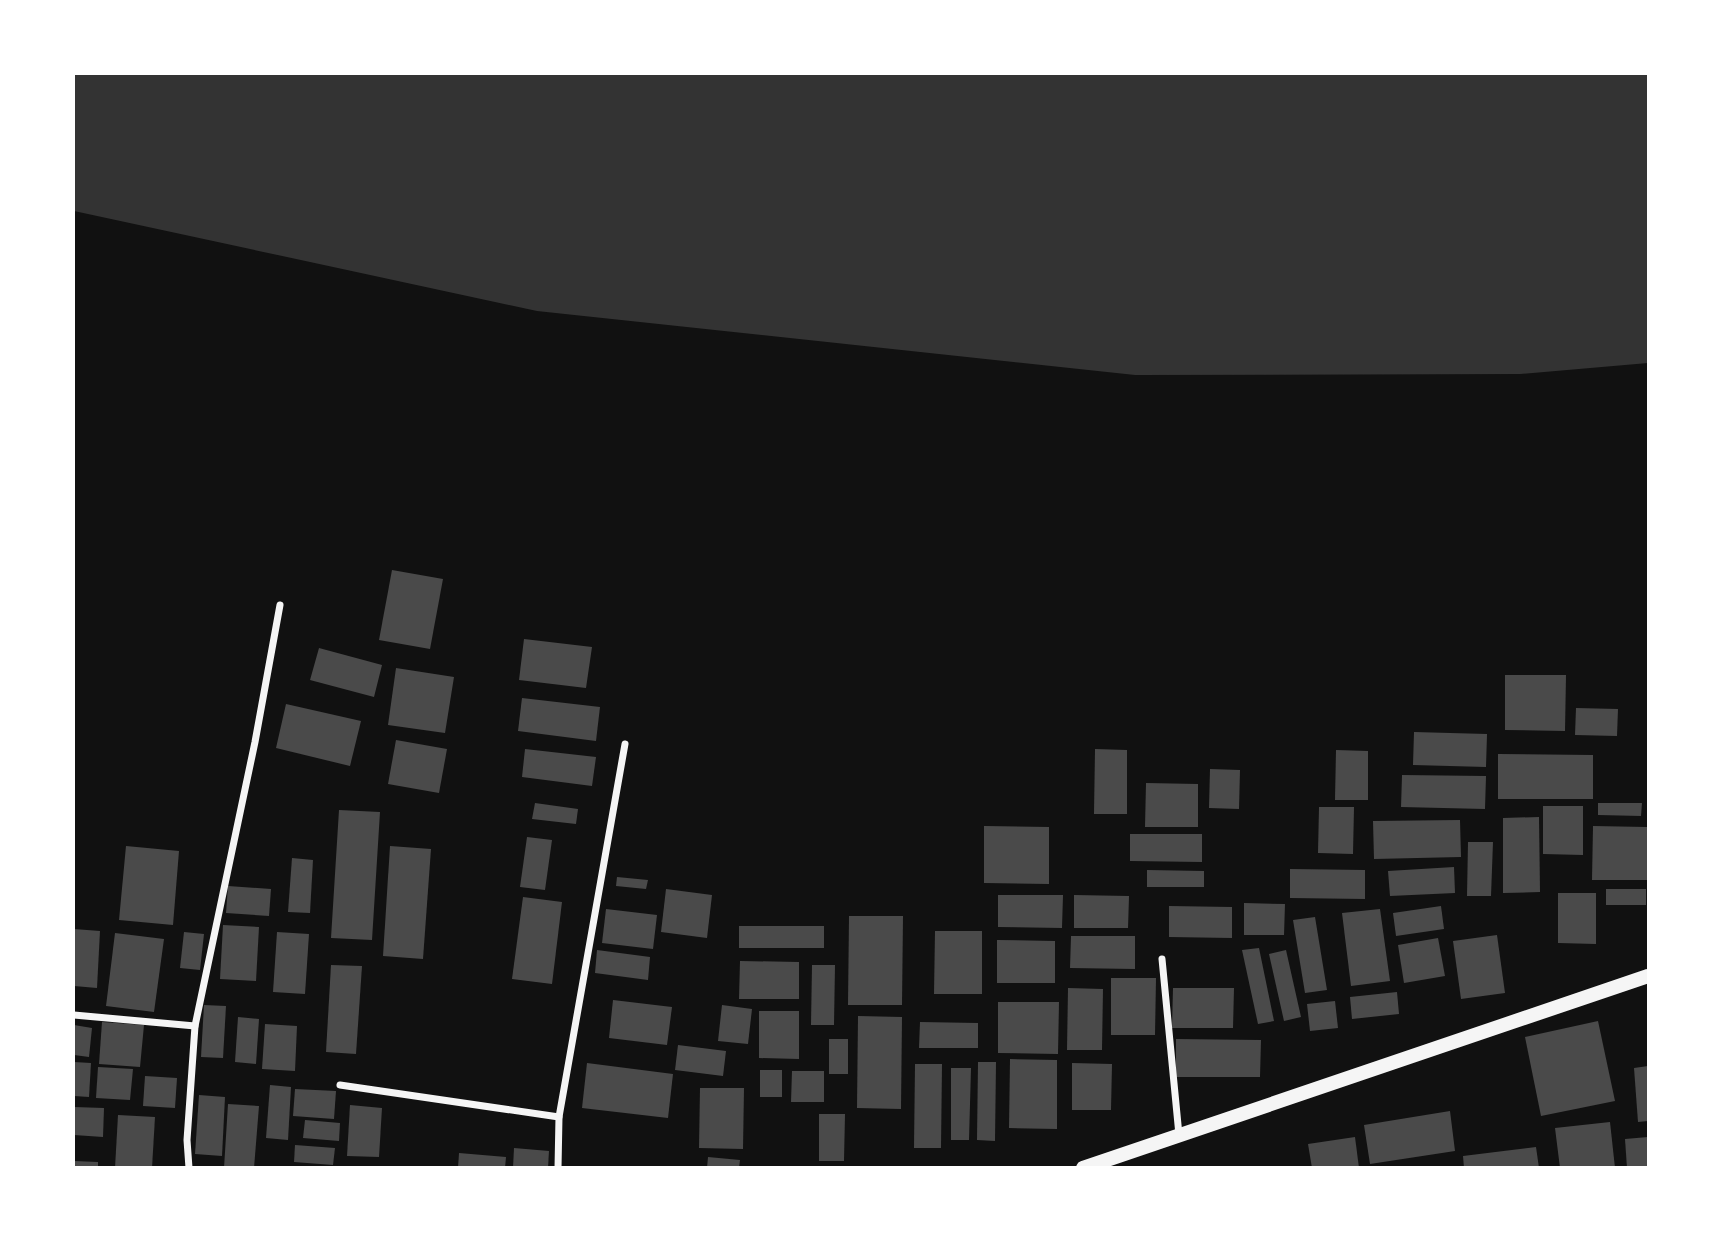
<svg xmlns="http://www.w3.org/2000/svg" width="1722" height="1241" font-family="'Noto Sans',sans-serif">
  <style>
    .water { fill: #333 }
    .building { fill: #4a4a4a }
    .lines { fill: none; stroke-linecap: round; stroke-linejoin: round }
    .minor { stroke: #f5f5f5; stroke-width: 7 }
    .secondary { stroke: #f5f5f5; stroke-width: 14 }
  </style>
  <rect width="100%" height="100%" fill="#111"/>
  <polygon class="water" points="74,74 1648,74 1648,363 1520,374 1135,375 537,311 74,211"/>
  <g class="building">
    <polygon points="392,570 443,579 430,649 379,640"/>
    <polygon points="524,639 592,647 586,688 519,680"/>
    <polygon points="319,648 382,665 374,697 310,680"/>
    <polygon points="396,668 454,677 445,733 388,725"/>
    <polygon points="1505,675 1566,675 1565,731 1505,730"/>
    <polygon points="522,698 600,707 596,741 518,731"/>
    <polygon points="286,704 361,721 350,766 276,748"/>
    <polygon points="1576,708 1618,709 1617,736 1575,735"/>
    <polygon points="1414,732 1487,734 1486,767 1413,765"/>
    <polygon points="396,740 447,749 439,793 388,784"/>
    <polygon points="525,749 596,757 592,786 522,777"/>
    <polygon points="1095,749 1127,750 1127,814 1094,814"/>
    <polygon points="1336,750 1368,751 1368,800 1335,800"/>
    <polygon points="1498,754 1593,755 1593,799 1498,799"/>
    <polygon points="1210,769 1240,770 1239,809 1209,808"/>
    <polygon points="1402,775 1486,776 1485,809 1401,807"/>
    <polygon points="1146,783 1198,784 1198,827 1145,827"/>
    <polygon points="535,803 578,809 576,824 532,819"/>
    <polygon points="1598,803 1642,803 1641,816 1598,815"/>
    <polygon points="1543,806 1583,806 1583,855 1543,854"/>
    <polygon points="1319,807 1354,807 1353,854 1318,853"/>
    <polygon points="339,810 380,812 372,940 331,938"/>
    <polygon points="1539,817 1540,892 1503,893 1503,818"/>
    <polygon points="1460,820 1461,857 1374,859 1373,821"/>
    <polygon points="984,826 1049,827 1049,884 984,883"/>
    <polygon points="1593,826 1647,827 1647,880 1592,880"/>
    <polygon points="1130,834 1202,834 1202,862 1130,861"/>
    <polygon points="527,837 552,840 545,890 520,887"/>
    <polygon points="1468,842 1493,842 1491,896 1467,896"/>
    <polygon points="126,846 179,851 173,925 119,920"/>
    <polygon points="390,846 431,849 423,959 383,956"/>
    <polygon points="292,858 313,860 310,913 288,912"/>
    <polygon points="1454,867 1455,893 1390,896 1388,871"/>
    <polygon points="1290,869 1365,870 1365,899 1290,898"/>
    <polygon points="1147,870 1204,871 1204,887 1147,887"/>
    <polygon points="617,877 648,880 646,889 616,886"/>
    <polygon points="228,886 271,889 269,916 226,913"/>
    <polygon points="666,889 712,895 707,938 661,932"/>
    <rect x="1606" y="889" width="40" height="16"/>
    <polygon points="1558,893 1596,893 1596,944 1558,943"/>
    <polygon points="998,895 1063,895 1062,928 998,927"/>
    <polygon points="1074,895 1129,896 1128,928 1074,928"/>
    <polygon points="523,897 562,902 552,984 512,979"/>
    <polygon points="1244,903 1285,904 1284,935 1244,935"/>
    <polygon points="1169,906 1232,907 1232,938 1169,937"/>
    <polygon points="1441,906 1444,929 1396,936 1393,913"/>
    <polygon points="606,909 657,915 653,949 602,943"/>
    <polygon points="1380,909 1390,981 1351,986 1342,913"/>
    <polygon points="849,916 903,916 902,1005 848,1005"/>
    <polygon points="1315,917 1327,990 1305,993 1293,920"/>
    <polygon points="223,925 259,927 256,981 220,979"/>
    <rect x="739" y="926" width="85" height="22"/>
    <polygon points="74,929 100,931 97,988 74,986"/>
    <polygon points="935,931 982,931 982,994 934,994"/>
    <polygon points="184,932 204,934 200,970 180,968"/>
    <polygon points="277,932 309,934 305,994 273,992"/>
    <polygon points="115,933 164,939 154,1012 106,1006"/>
    <polygon points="1497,935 1505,993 1461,999 1453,941"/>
    <polygon points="1071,936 1135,936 1135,969 1070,968"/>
    <polygon points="1438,938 1445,976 1404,983 1398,945"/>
    <polygon points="997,940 1055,941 1055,983 997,983"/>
    <polygon points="1259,948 1274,1021 1258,1024 1242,950"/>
    <polygon points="597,950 650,957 648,980 595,973"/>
    <polygon points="1286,950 1301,1017 1284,1021 1269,954"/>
    <polygon points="740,961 799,962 799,999 739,999"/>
    <polygon points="331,965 362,966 356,1054 326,1052"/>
    <polygon points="812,965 835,965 834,1025 811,1025"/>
    <polygon points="1111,978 1156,978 1155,1035 1111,1035"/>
    <polygon points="1068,988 1103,989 1102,1050 1067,1050"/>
    <polygon points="1173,988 1234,988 1233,1028 1172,1028"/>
    <polygon points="1397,992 1399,1014 1352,1019 1350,997"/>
    <polygon points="613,1000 672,1007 667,1045 609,1038"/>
    <polygon points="1335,1001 1338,1028 1310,1031 1307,1004"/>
    <polygon points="998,1002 1059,1002 1058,1054 998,1053"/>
    <polygon points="204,1005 226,1006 223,1058 201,1057"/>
    <polygon points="722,1005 752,1009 748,1044 718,1041"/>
    <polygon points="759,1011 799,1011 799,1059 759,1058"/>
    <polygon points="858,1016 902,1017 901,1109 857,1108"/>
    <polygon points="238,1017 259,1019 256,1064 235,1062"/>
    <polygon points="1598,1021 1615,1101 1541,1116 1525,1037"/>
    <polygon points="102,1022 144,1025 140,1067 99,1064"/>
    <polygon points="920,1022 978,1023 978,1048 919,1048"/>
    <polygon points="265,1024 297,1026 295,1071 262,1069"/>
    <polygon points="74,1025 92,1028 89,1057 74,1055"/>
    <rect x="829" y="1039" width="19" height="35"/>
    <polygon points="1176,1039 1261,1040 1260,1077 1176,1077"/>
    <polygon points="678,1045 726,1051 723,1076 675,1070"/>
    <polygon points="1010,1059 1057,1060 1057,1129 1009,1128"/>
    <polygon points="74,1062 91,1063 89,1097 74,1096"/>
    <polygon points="978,1062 996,1062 995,1141 977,1140"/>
    <polygon points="587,1063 673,1074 668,1118 582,1108"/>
    <polygon points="1072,1063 1112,1064 1111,1110 1072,1110"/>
    <polygon points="915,1064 942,1064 941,1148 914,1148"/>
    <polygon points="1648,1066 1648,1121 1638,1122 1634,1068"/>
    <polygon points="98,1067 133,1069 130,1100 96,1098"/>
    <polygon points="951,1068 971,1068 969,1140 951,1140"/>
    <rect x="760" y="1070" width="22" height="27"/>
    <polygon points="792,1071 824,1071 824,1102 791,1102"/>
    <polygon points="145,1076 177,1078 175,1108 143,1106"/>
    <polygon points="270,1085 291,1087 288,1140 266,1138"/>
    <polygon points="700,1088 744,1088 743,1149 699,1148"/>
    <polygon points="295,1089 336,1091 334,1119 293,1116"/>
    <polygon points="199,1095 225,1097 222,1156 195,1154"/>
    <polygon points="228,1104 259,1106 254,1168 224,1168"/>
    <polygon points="350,1105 382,1108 379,1157 347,1156"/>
    <polygon points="74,1107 104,1108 103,1137 74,1135"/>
    <polygon points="1450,1111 1455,1151 1370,1164 1364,1125"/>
    <polygon points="819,1114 845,1114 844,1161 819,1161"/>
    <polygon points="118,1115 155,1117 152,1168 115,1168"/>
    <polygon points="305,1120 340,1123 339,1141 303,1138"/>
    <polygon points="1610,1122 1615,1168 1560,1168 1555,1128"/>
    <polygon points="1355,1137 1359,1168 1312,1168 1308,1144"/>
    <polygon points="1648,1137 1648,1168 1627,1168 1625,1139"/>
    <polygon points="295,1145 335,1148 333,1165 294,1162"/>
    <polygon points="1536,1147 1539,1168 1464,1168 1463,1156"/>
    <polygon points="514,1148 549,1151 548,1168 513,1168"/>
    <polygon points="459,1153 506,1157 505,1168 458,1168"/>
    <polygon points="708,1157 740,1160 739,1168 707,1168"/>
    <polygon points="74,1161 98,1162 98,1168 74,1168"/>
  </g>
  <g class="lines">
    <g class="minor">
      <polyline points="1162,959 1179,1135"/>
      <polyline points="74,1015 195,1026"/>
      <polyline points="340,1085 559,1117"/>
      <polyline points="189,1168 187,1140 195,1026 255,742 280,605"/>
      <polyline points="558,1168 559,1117 625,744"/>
    </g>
    <polyline class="secondary" points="1083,1168 1648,976"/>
  </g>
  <rect width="1722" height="1241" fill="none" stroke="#ffffff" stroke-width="150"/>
</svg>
